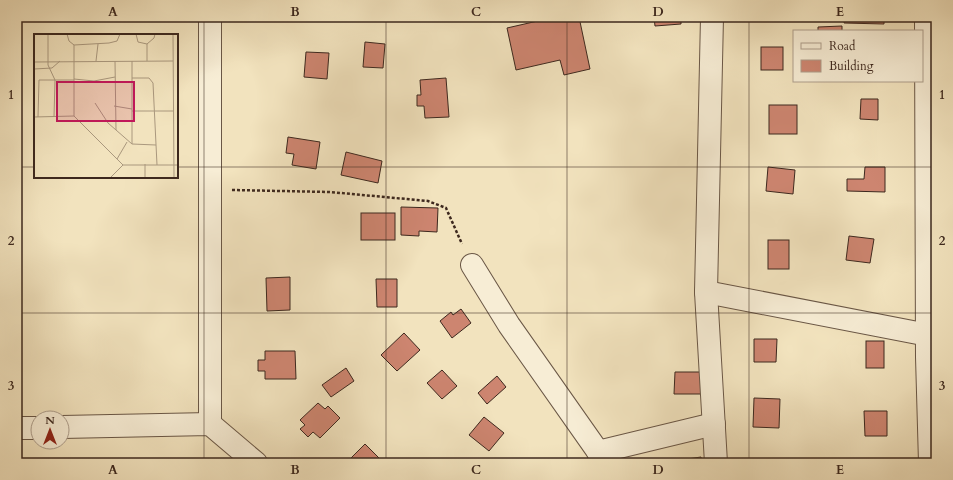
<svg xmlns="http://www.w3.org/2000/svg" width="953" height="480" font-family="Cardo,serif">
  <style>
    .building { fill: #cd8570; stroke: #3d281e }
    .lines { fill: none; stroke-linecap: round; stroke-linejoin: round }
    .minor-casing { stroke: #6a5746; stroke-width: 24 }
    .path { stroke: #3d281e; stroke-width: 2.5; stroke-dasharray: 3 2; stroke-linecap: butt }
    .minor { stroke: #f7edd5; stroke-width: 22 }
    .grid { fill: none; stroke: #3d281e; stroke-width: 1; stroke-opacity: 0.55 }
    .inset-road { fill: none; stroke: #aa987e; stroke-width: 1 }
    .view { fill: #c2185b; fill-opacity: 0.15; stroke: #c2185b; stroke-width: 2 }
    .inset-edge { fill: none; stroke: #3d281e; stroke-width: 2 }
    .neatline { fill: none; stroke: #3d281e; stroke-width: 1.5 }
    .grid-label { font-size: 13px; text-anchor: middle; font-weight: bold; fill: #3d281e }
  </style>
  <rect width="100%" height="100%" fill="#f2e3be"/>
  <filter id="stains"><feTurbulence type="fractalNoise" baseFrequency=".005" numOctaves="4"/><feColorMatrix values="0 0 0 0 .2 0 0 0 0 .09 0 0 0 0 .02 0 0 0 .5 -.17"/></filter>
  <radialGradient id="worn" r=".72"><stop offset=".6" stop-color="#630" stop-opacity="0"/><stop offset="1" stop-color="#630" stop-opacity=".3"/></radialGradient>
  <g class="building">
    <polygon points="542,17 579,17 590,69 564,75 560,60 516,70 507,28 542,20"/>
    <polygon points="654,17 681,17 681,24 655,26"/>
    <polygon points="845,17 884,17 884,24 844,23"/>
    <polygon points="842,26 842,31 818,31 818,27"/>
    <polygon points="365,42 385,44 383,68 363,67"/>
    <rect x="761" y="47" width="22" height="23"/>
    <polygon points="306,52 329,53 327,79 304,77"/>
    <polygon points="446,78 449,117 425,118 424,106 417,106 417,95 421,95 420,80"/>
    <polygon points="861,99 878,99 878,120 860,119"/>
    <rect x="769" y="105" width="28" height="29"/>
    <polygon points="288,137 320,142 316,169 292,165 294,154 286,153"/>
    <polygon points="346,152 382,161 378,183 341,175"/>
    <polygon points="768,167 795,170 793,194 766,191"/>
    <polygon points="865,167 885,167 885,192 847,191 847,179 864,179"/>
    <polygon points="401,207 438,208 437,232 419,231 419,236 401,235"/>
    <rect x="361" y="213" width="34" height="27"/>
    <polygon points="849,236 874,239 870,263 846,260"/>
    <rect x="768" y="240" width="21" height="29"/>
    <polygon points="290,277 290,310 267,311 266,278"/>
    <polygon points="376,279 397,279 397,307 377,307"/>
    <polygon points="461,309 471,323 452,338 440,321 451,312 453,315"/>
    <polygon points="404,333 420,350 397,371 381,355"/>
    <polygon points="754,339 777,339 776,362 754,362"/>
    <rect x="866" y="341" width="18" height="27"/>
    <polygon points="265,351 295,351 296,379 265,379 265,371 258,371 258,360 265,360"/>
    <polygon points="346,368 354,381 331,397 322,385"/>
    <polygon points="442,370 457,386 442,399 427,383"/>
    <polygon points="675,372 701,372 701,394 674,394"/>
    <polygon points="497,376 506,387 487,404 478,393"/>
    <polygon points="754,398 780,399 779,428 753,427"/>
    <polygon points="318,403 325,409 328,406 340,418 320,438 313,432 308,437 300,429 305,425 300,420"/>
    <polygon points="864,411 887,411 887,436 865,436"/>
    <polygon points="484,417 504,433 489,451 469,435"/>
    <polygon points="365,444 383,462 382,463 346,463"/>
    <polygon points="701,457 702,463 674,463 674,461"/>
  </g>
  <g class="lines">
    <defs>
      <g id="minor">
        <polyline points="210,17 210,424"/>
        <polyline points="712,17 706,292 716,463"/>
        <polyline points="926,17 927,357 930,463"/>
        <polyline points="472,265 509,325 606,463"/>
        <polyline points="706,292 928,335"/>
        <polyline points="62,427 210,424 256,463"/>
        <polyline points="17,428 38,428"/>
        <polyline points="598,452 714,424"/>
      </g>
    </defs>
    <use href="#minor" class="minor-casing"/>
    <polyline class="path" points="232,190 330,192 428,201 446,208 462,244"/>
    <use href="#minor" class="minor"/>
  </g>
  <path class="grid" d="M204 17V463M386 17V463M567 17V463M749 17V463M17 167H35M177 167H936M17 313H936"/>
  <g transform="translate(34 34)">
    <rect width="144" height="144" fill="#f2e3be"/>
    <path class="inset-road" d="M14 0V31L21 46 20 83M33 0 35 7 40 11M102 0 104 8 113 10 120 4 121 0M139 0 140 144M113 10V27M62 27 64 10M81 27 82 96M98 27V110L122 111M0 28 139 27M0 35 18 34 26 27M98 44H115L119 49 123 131M40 45 60 47 81 43M61 69 74 89 98 110M80 72 98 75M98 77H140M40 82V11L75 9 83 7 86 0M0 83 40 82 89 131M4 83 5 46H40M83 125 93 108M76 144 89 131H144M111 144V130"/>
    <path class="view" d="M23 48H100V87H23Z"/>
    <rect width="144" height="144" class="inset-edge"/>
  </g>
  <rect width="953" height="480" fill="none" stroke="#f2e3be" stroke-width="44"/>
  <rect x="793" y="30" width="130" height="52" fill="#f7edd5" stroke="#ad9e8c"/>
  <rect x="801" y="43" width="20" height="6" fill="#f7edd5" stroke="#ad9e8c"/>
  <text x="829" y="50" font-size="12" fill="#3d281e">Road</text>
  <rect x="801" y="60" width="20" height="12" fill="#cd8570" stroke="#ad9e8c"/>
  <text x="829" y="70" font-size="12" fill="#3d281e">Building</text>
  <g transform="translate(50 430)"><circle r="19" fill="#f7edd5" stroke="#ad9e8c"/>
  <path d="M0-3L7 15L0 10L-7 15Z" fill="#8f2418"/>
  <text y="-6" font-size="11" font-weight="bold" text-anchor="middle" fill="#3d281e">N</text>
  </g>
  <rect x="22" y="22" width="909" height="436" class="neatline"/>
  <g class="grid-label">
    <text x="113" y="16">A</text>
    <text x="295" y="16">B</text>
    <text x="476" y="16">C</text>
    <text x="658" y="16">D</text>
    <text x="840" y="16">E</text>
    <text x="11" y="99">1</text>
    <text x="942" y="99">1</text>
    <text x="11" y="245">2</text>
    <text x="942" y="245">2</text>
    <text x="11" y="390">3</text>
    <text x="942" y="390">3</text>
    <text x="113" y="474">A</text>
    <text x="295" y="474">B</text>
    <text x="476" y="474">C</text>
    <text x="658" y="474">D</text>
    <text x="840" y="474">E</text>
  </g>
  <rect width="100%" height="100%" filter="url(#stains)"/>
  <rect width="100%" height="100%" fill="url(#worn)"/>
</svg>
